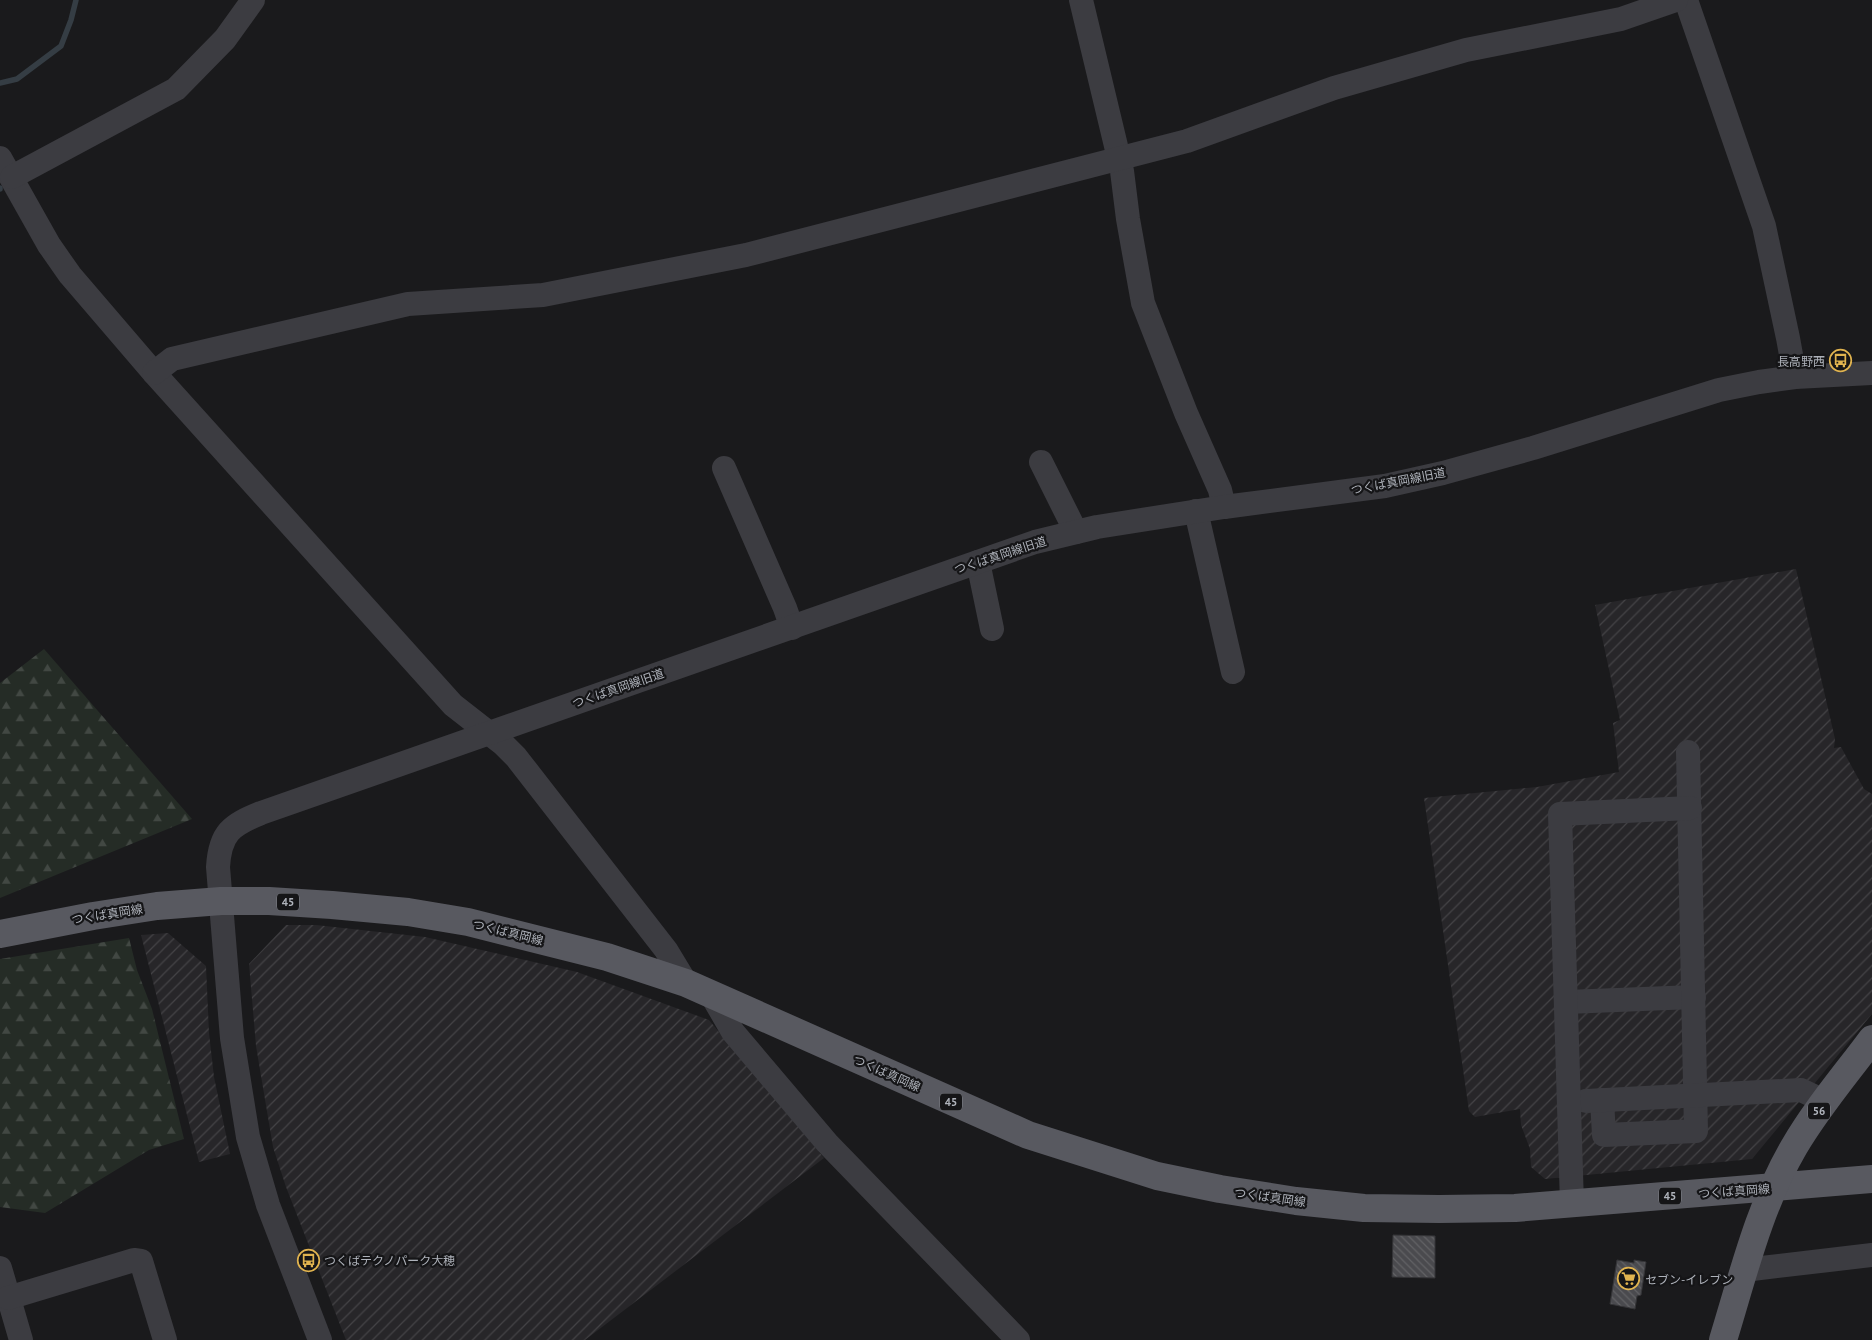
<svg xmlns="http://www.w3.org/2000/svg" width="1872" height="1340" font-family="'PT Sans','Noto Sans JP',sans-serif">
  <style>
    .industrial { fill: url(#industrial-furrows) }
    .forest { fill: url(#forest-firs) }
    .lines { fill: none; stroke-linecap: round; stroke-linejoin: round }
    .stream { stroke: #353d44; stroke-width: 5.5 }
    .building { fill: url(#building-back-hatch); stroke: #353538 }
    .minor { stroke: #3c3c41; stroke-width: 24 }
    .major { stroke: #585960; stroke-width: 28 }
    .labels { text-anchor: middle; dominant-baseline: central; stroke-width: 4.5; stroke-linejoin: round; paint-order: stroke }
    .shield { fill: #151517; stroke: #808389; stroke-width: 1 }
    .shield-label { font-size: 11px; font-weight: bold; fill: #aeb2ba }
    .poi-label { font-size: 12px; fill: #aeb2ba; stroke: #151517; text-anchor: start }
    .street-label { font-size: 12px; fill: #aeb2ba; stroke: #151517 }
  </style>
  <defs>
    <pattern id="industrial-furrows" width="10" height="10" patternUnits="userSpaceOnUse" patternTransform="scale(1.25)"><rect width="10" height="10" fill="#272629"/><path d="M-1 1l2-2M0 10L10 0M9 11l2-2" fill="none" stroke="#444346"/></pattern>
    <pattern id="forest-firs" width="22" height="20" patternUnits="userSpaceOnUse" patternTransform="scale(1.25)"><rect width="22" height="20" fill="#252c26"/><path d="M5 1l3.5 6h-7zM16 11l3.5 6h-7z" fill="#424843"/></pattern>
    <pattern id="building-back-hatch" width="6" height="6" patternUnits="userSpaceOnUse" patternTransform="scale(1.25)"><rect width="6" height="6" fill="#4a4a4e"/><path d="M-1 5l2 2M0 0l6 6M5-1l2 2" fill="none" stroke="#626265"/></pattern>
  </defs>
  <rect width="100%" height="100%" fill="#1a1a1c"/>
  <g class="industrial">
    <polygon points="1796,569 1835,739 1834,748 1841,747 1864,789 1872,794 1872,1014 1752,1159 1545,1179 1531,1167 1530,1149 1521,1125 1520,1109 1475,1117 1469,1111 1424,798 1537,787 1619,772 1613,723 1620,720 1595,605"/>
    <polygon points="286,925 316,925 425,937 577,972 709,1020 824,1158 585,1340 346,1340 286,1187 273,1147 256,1046 249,964"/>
    <polygon points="168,933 206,966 209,1033 214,1077 230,1154 199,1162 141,935"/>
  </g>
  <g class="forest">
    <polygon points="44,649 192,819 0,898 0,683"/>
    <polygon points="129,938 137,970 152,1009 184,1139 149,1150 45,1213 0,1207 0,959"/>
  </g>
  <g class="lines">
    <g class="stream">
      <polyline points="0,83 17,79 61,46 71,20 76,0"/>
      <polyline points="0,188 0,189"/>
    </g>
  </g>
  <g class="building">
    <polygon points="1393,1235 1435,1236 1435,1278 1392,1277"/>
    <polygon points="1617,1260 1634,1263 1634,1260 1646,1262 1641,1295 1637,1296 1635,1309 1610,1304"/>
  </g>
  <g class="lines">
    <g class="minor">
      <polyline points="1081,0 1122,171 1128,219 1143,303 1186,413 1220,490 1224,507"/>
      <polyline points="1686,0 1764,226 1788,338 1795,377"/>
      <polyline points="0,158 49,245 70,275 154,373 453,705 503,744 516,757 666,950 686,983"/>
      <polyline points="12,177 176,89 225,39 253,0"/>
      <polyline points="154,373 172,359 408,304 543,295 746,255 1187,141 1334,88 1466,50 1621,19 1676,0"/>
      <polyline points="1041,462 1076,532"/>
      <polyline points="724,468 785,608 792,628"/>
      <polyline points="1196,511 1233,672"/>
      <polyline points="978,562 992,629"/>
      <polyline points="711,994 733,1032 827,1143 1018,1340"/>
      <polyline points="1566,1002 1694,997"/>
      <polyline points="1602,1100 1604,1135 1696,1131 1688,752"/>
      <polyline points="1586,1101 1801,1090 1826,1102"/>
      <polyline points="1572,1204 1560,814 1690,808"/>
      <polyline points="0,1268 21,1340"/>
      <polyline points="1744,1270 1872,1255"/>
      <polyline points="8,1298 134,1260 141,1261 165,1340"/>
      <path d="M320 1340 268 1205 248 1137 232 1038 218 867C220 833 231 825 261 813L1035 542 1097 527 1224 507 1385 486 1443 473 1533 448 1719 390 1759 382 1795 377 1872 373"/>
    </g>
    <g class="major">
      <polyline points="0,934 93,916 157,906 221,901 269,901 332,905 408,912 468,922 607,957 686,983 1028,1135 1157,1176 1220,1189 1296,1201 1364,1208 1439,1209 1515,1208 1872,1179"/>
      <path d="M1723 1340C1743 1275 1759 1207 1794 1147 1816 1109 1846 1074 1872 1039"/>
    </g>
  </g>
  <defs>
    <symbol id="bus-ring" viewBox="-11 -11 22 22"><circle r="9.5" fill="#151517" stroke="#e0b34f" stroke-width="1.5"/><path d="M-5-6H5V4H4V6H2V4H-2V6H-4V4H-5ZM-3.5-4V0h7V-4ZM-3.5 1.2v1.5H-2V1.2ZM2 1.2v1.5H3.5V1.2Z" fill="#e0b34f"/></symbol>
    <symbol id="supermarket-ring" viewBox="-11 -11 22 22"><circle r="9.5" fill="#151517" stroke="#e0b34f" stroke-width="1.5"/><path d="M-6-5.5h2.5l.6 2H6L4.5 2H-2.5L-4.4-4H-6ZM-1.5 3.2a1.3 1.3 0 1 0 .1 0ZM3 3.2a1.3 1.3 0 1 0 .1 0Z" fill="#e0b34f"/></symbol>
  </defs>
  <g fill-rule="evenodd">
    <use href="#bus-ring" x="1828" y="348" width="25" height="25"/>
    <use href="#bus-ring" x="296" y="1248" width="25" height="25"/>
    <use href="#supermarket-ring" x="1616" y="1266" width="25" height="25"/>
  </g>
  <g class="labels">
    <g class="shield">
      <rect x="277" y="893.5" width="22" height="17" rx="4"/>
      <rect x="940" y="1093.5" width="22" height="17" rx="4"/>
      <rect x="1808" y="1102.5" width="22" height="17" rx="4"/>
      <rect x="1659" y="1187.5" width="22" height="17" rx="4"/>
    </g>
    <g class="shield-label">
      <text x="288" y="902">45</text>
      <text x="951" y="1102">45</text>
      <text x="1819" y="1111">56</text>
      <text x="1670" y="1196">45</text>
    </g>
    <g class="poi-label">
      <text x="1825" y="361" text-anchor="end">長高野西</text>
      <text x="324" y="1260">つくばテクノパーク大穂</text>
      <text x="1645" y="1279">セブン-イレブン</text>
    </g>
    <g class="street-label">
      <text transform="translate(1398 481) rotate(-11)">つくば真岡線旧道</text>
      <text transform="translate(1000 555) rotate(-18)">つくば真岡線旧道</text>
      <text transform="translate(618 688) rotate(-19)">つくば真岡線旧道</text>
      <text transform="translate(107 914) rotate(-9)">つくば真岡線</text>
      <text transform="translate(508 932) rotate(14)">つくば真岡線</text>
      <text transform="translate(887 1073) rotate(24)">つくば真岡線</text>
      <text transform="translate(1734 1191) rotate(-4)">つくば真岡線</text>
      <text transform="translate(1270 1197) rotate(8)">つくば真岡線</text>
    </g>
  </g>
</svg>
